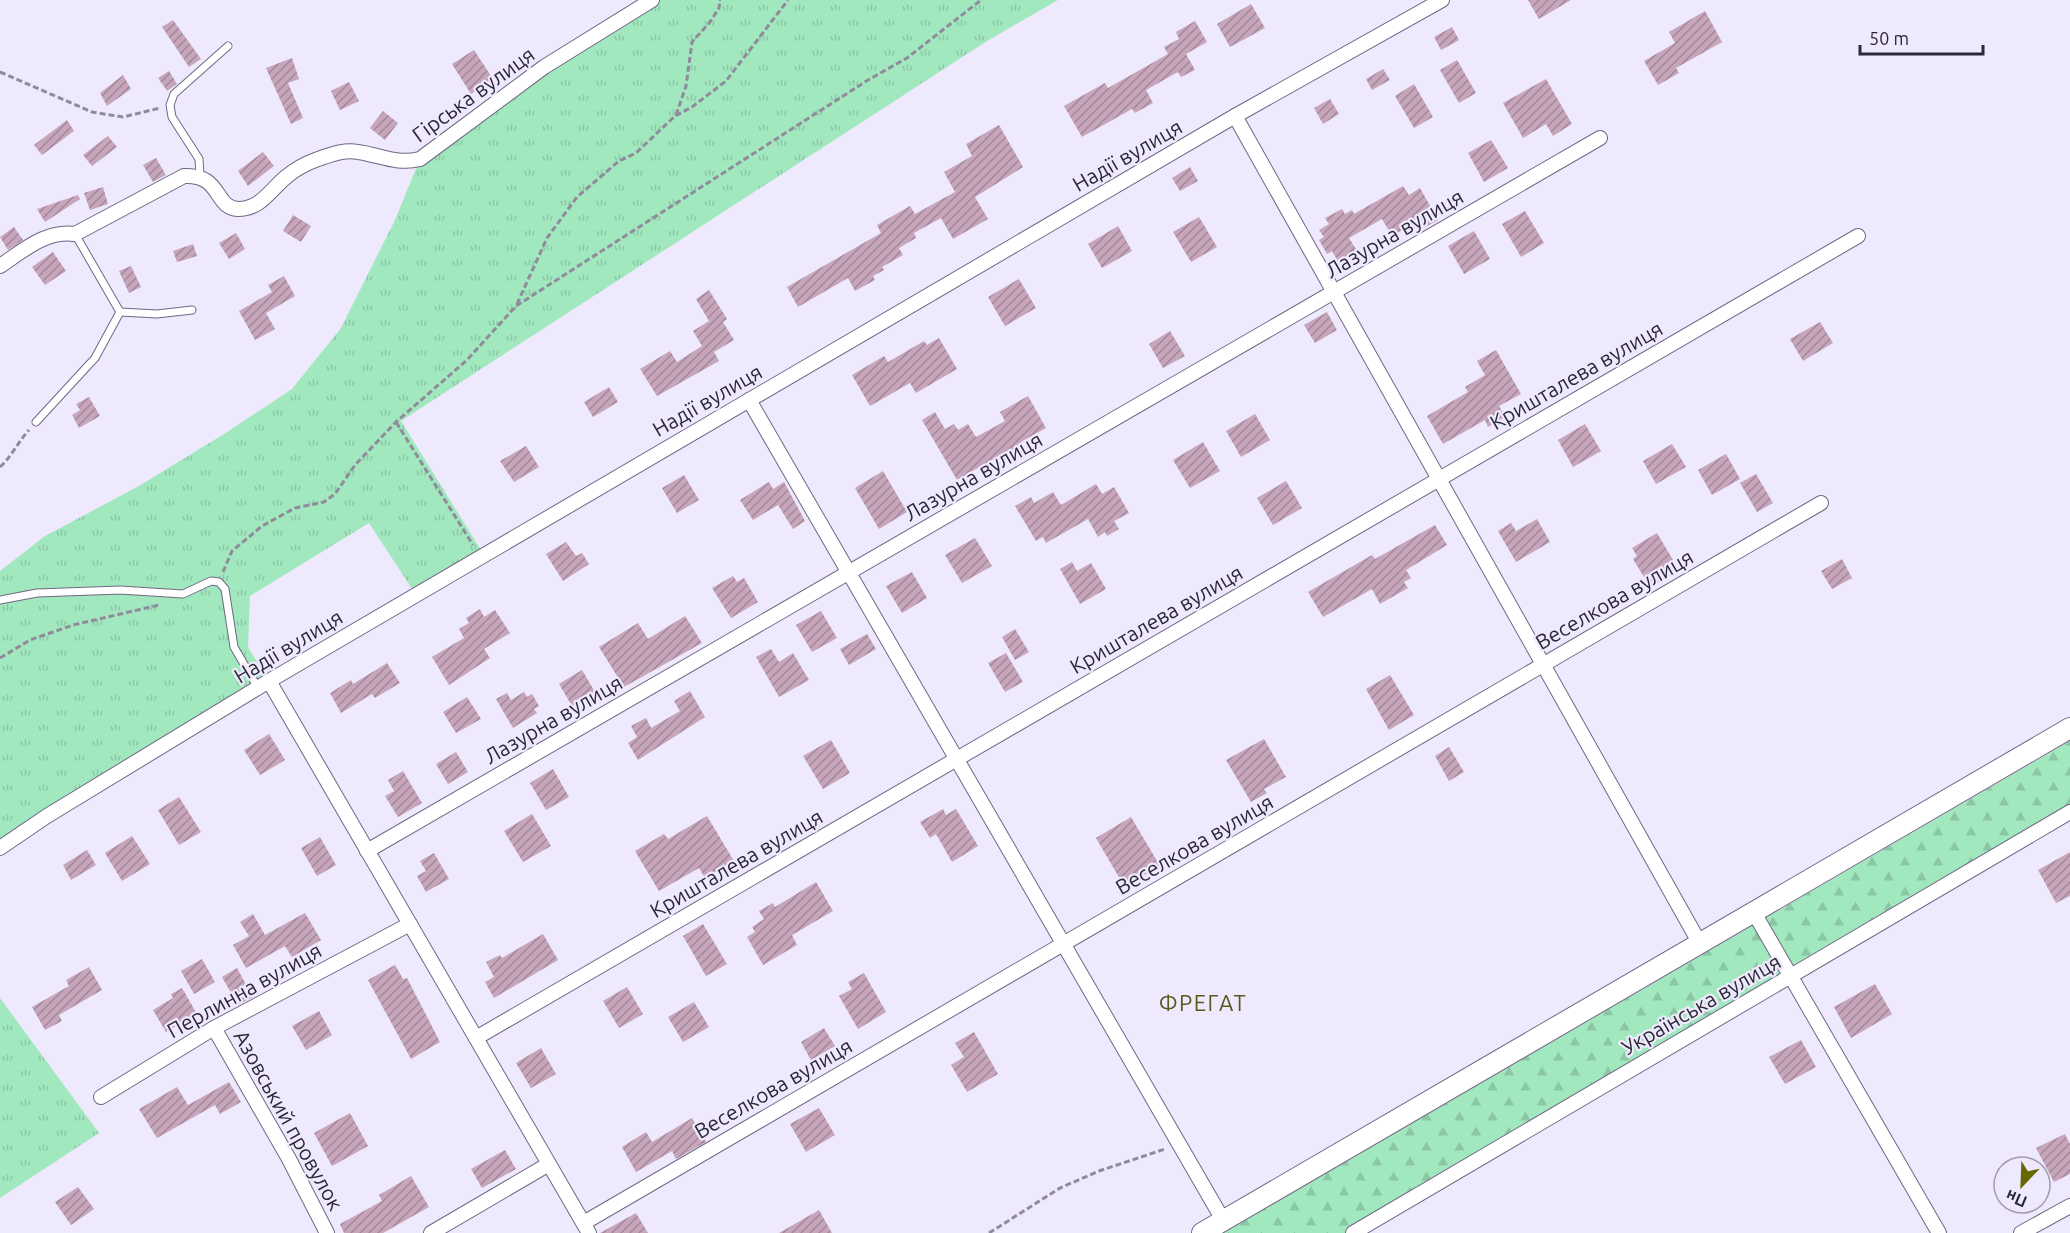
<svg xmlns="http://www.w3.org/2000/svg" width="2070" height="1233" font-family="Ubuntu,sans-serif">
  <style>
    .grass { fill: url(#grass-tufts) }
    .forest { fill: url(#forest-firs) }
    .building { fill: url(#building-hatch) }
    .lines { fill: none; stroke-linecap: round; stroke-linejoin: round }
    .lane-casing { stroke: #706785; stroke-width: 9 }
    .street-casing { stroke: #706785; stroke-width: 16 }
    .secondary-casing { stroke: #706785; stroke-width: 22 }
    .path { stroke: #908b9c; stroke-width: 3; stroke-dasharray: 6 3; stroke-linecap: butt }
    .lane { stroke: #fff; stroke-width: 7 }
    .street { stroke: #fff; stroke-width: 14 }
    .secondary { stroke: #fff; stroke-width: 20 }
    .labels { text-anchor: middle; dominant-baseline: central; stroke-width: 4.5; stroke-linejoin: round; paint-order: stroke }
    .street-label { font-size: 21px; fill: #2b2734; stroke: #efe9fe }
    .neighbourhood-label { font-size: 22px; letter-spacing: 1.5px; fill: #58581d; stroke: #efe9fe }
  </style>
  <defs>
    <pattern id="grass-tufts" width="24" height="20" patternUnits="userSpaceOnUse" patternTransform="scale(1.5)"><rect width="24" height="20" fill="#a2e8bf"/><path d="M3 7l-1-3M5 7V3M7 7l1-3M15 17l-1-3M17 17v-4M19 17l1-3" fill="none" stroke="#8cc7a5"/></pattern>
    <pattern id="forest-firs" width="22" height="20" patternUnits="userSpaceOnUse" patternTransform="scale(1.5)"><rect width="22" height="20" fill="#a2e8bf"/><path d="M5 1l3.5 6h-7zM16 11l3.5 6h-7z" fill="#8cc7a5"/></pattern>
    <pattern id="building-hatch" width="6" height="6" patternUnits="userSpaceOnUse" patternTransform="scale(1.5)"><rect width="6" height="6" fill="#c7a6bb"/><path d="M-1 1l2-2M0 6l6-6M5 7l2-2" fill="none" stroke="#a28799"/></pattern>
  </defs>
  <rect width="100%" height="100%" fill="#efe9fe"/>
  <g class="grass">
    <polygon points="652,0 1058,0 987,41 401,421 484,555 416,595 369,523 250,596 248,647 269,681 0,848 0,571 45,536 139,486 224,434 292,389 341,328 395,220 420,159"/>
    <polygon points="0,998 99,1133 0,1198"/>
  </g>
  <polygon class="forest" points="2070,741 2070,812 1353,1233 1223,1233"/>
  <g class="building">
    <polygon points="1528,0 1571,0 1539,19"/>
    <polygon points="1251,4 1265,28 1230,47 1217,24"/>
    <polygon points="1705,11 1722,42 1676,68 1679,73 1658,85 1644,61 1675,43 1669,32"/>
    <polygon points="173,20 201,59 189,67 162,27"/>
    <polygon points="1195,21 1207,42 1186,54 1195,70 1181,77 1178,72 1146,90 1153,103 1135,113 1132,109 1082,137 1064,106 1105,83 1108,88 1168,54 1164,47 1179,39 1176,32"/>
    <polygon points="1452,27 1459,40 1441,50 1434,37"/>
    <polygon points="474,50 493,79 471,94 452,64"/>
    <polygon points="292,58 299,79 288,83 303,118 291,124 266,68"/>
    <polygon points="1457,60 1476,93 1459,103 1440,70"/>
    <polygon points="1383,69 1390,80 1372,90 1366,79"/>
    <polygon points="169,71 177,84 167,91 158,78"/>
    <polygon points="123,75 131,89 107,106 100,93"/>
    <polygon points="1546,79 1572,124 1553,136 1546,124 1523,138 1503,103"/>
    <polygon points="349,82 359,101 340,110 331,91"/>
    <polygon points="1414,84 1433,117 1414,128 1395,96"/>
    <polygon points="1330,99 1339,114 1323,124 1314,108"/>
    <polygon points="383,111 398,123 385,140 370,128"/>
    <polygon points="67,120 74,131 42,155 34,145"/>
    <polygon points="999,125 1023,167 975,197 988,219 953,239 941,218 914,233 916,238 899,248 903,255 882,267 884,270 873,276 875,280 855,291 848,278 798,307 787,287 881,233 877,225 910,206 915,214 955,192 944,172 972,156 966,144"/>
    <polygon points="108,136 117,147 92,166 83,155"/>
    <polygon points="1491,140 1508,168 1484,182 1468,153"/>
    <polygon points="263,152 274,166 248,186 238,171"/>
    <polygon points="156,158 166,175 153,182 143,165"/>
    <polygon points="1190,167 1198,181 1180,191 1172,178"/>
    <polygon points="1403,186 1409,195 1420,188 1438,220 1424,228 1419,221 1392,236 1382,219 1349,238 1359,254 1340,265 1332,251 1327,254 1319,240 1324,237 1319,230 1329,224 1325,218 1342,209 1345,214 1352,210 1354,214"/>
    <polygon points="103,187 108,204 90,210 84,193"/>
    <polygon points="78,195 80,199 45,222 37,209"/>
    <polygon points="1525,211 1544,243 1521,257 1502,224"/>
    <polygon points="293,215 311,226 301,242 283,231"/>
    <polygon points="1199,217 1217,247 1191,262 1173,232"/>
    <polygon points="1118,226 1132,251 1102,268 1088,244"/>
    <polygon points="14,227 23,240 8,250 0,237"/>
    <polygon points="1474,231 1490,259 1464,274 1448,246"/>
    <polygon points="236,233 245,249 229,259 219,243"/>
    <polygon points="193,244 197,256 177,262 173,251"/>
    <polygon points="53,252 66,271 45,285 32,267"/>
    <polygon points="131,266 141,287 129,293 119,271"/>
    <polygon points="284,276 295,296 266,313 275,329 255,340 239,311 272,292 268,285"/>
    <polygon points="1019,279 1036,308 1005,326 988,297"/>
    <polygon points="709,290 727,319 723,322 734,340 714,352 719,361 657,396 640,369 670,351 677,362 702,346 693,331 709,321 696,299"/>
    <polygon points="1327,312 1337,330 1315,343 1304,325"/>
    <polygon points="1820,322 1833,343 1803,361 1790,339"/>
    <polygon points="1170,331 1185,356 1163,368 1149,344"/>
    <polygon points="939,338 957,369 916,393 910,383 870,406 852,375 884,356 888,362 924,341 927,345"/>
    <polygon points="1496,350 1521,394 1499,406 1505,417 1488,427 1485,420 1443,444 1427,416 1468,392 1465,387 1485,375 1477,361"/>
    <polygon points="609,387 618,402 593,417 584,402"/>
    <polygon points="1028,396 1046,428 1021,442 1027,452 1014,460 1009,450 957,480 922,420 935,412 945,429 954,424 958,430 968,424 976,437 1005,421 1000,412"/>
    <polygon points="89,397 100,416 79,428 72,415 80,410 76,404"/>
    <polygon points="1255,414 1270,440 1241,457 1226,431"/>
    <polygon points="1585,424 1601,451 1573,467 1558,440"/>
    <polygon points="1203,442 1220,471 1190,488 1173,460"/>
    <polygon points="1672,444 1686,467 1656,484 1643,461"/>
    <polygon points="526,446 539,467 514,482 500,461"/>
    <polygon points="1726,454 1740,479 1712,495 1698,470"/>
    <polygon points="883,471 907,512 879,529 855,488"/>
    <polygon points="1756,474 1773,503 1757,512 1740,483"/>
    <polygon points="684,475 699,500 677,513 662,488"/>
    <polygon points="1286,481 1302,508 1273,525 1257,498"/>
    <polygon points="769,482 773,489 784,482 805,521 793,529 778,505 753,520 740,500"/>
    <polygon points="1096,484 1102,494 1114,487 1129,513 1114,521 1119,529 1107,536 1105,532 1098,537 1088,519 1046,543 1043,537 1036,541 1015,506 1031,497 1034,503 1053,492 1061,505"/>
    <polygon points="1537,519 1550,542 1516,562 1498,531 1511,523 1516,531"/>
    <polygon points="1435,525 1447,545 1406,570 1411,578 1404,582 1408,588 1380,604 1372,589 1323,617 1308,592 1372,555 1375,559"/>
    <polygon points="1657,533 1679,570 1650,587 1633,559 1637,556 1632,548"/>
    <polygon points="975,538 992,566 962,583 945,555"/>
    <polygon points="566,542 576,556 582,553 589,564 563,581 546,554"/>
    <polygon points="1842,559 1852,578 1832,589 1821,571"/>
    <polygon points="1072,562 1077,571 1091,563 1106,589 1080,604 1060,569"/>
    <polygon points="912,572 927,598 902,613 886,586"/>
    <polygon points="733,576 737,582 744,578 758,602 731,618 712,588"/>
    <polygon points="480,609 484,617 495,610 510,633 484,649 490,658 449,685 432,657 464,638 459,629 469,623 466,618"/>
    <polygon points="821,611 837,638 812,652 796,625"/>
    <polygon points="685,616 702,643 624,687 599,647 638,623 648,639"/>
    <polygon points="1015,629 1029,652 1015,660 1002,637"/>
    <polygon points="867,634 876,649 849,665 840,649"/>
    <polygon points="771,649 779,662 793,653 809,680 779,697 756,657"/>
    <polygon points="1006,653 1023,682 1005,692 988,663"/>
    <polygon points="387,663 400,683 375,698 372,694 341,713 330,693 351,680 353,684"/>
    <polygon points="582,670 595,692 572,706 559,684"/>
    <polygon points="1390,675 1414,715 1389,730 1366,689"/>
    <polygon points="690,691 705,717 638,760 628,743 637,737 631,726 646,718 651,728 680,711 674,701"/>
    <polygon points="524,692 527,697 532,694 539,706 534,709 537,713 513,728 496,699 507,693 511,700"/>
    <polygon points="467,697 481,719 456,733 443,712"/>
    <polygon points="269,734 285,760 260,775 244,750"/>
    <polygon points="1264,739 1286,777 1264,789 1267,793 1251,802 1226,760"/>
    <polygon points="831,740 850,773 823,789 803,756"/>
    <polygon points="1449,747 1464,772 1449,781 1435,756"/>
    <polygon points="456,752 468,772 448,784 436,764"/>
    <polygon points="553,769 569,797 546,810 530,783"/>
    <polygon points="403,771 422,803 398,817 385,796 394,791 388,780"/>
    <polygon points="179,797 201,832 179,845 158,810"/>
    <polygon points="943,809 946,815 956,809 978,846 952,862 936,834 930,838 920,822"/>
    <polygon points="532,814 551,846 523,862 504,831"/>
    <polygon points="707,816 734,861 705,878 699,868 659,891 635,851 664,834 668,839"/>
    <polygon points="1131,817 1160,866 1124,886 1096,838"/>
    <polygon points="132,836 150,864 122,881 105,853"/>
    <polygon points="320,837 336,865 317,876 301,848"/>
    <polygon points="87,850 96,865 71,880 63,865"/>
    <polygon points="2070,852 2070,896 2056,903 2038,870"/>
    <polygon points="434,853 449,879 426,892 417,876 426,871 420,861"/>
    <polygon points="816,882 833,911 792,935 797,945 763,965 747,937 755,932 752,927 764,919 759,911 773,903 775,907"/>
    <polygon points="305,913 321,940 292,957 285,946 246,968 233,945 249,936 240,922 253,914 265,935"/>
    <polygon points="703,924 727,964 706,976 683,936"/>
    <polygon points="543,934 558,960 494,998 485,982 494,977 486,962 500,955 502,958"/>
    <polygon points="202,959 215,982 194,994 181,971"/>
    <polygon points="395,965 403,979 407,978 440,1042 411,1059 368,980"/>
    <polygon points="89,967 102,990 59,1015 62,1021 45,1030 32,1007 69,986 66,980"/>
    <polygon points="237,968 253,997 238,1005 222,977"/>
    <polygon points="864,973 886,1012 858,1029 839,996 852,989 848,982"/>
    <polygon points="1875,984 1892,1014 1851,1038 1834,1007"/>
    <polygon points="627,987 643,1014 619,1028 603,1001"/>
    <polygon points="182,988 197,1014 166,1032 153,1010 173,998 171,994"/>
    <polygon points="694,1002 709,1027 683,1042 668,1017"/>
    <polygon points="319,1011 332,1035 306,1050 292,1026"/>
    <polygon points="824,1028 835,1046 811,1060 801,1042"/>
    <polygon points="974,1032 998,1074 967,1092 951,1065 964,1057 955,1043"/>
    <polygon points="1801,1040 1816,1067 1785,1084 1769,1057"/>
    <polygon points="541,1048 556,1074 531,1088 516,1063"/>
    <polygon points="229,1082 241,1102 220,1114 215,1105 157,1138 139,1109 177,1087 188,1105"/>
    <polygon points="819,1108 835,1135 806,1152 790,1124"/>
    <polygon points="350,1113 368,1146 332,1166 314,1133"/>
    <polygon points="692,1118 706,1142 676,1159 672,1151 636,1172 622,1147 646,1132 652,1142"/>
    <polygon points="2065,1134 2070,1144 2070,1174 2054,1182 2036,1148"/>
    <polygon points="505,1150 516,1169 482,1188 471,1169"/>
    <polygon points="411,1176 429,1207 383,1233 344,1233 340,1224 382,1201 379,1195"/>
    <polygon points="78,1187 94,1209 71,1225 55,1202"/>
    <polygon points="819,1210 832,1233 779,1233"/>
    <polygon points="636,1213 648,1233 600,1233"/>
  </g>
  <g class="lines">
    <defs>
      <g id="lane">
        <polyline points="200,175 199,159 172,117 170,105 174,94 228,46"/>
        <polyline points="75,234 120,312"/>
        <polyline points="120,312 157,314 192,310"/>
        <polyline points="36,422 95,358 120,312"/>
        <polyline points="0,600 37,593 120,590 183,594 211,581 219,582 225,589 234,647 258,688"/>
      </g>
      <g id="street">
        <polyline points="1235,116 1699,942"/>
        <path d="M0 266C24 250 46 230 75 234L184 176C222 174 214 208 238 209 261 209 270 190 286 177 294 170 307 163 318 159 330 155 344 149 358 152 380 155 397 165 420 159L544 67 652 0"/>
        <polyline points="749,400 1223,1220"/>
        <polyline points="269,681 589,1233"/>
        <polyline points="0,848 47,816 269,681 1235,116 1442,0"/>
        <polyline points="367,851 1600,138"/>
        <polyline points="1753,911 1939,1233"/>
        <polyline points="214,1028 289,1159 327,1233"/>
        <polyline points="476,1038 1858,236"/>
        <polyline points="101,1097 214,1028 410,924"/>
        <polyline points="587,1221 1821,503"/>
        <polyline points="431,1233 549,1164"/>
        <polyline points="1353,1233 2070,812"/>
        <polyline points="2021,1233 2070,1206"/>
      </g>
      <polyline id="secondary" points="1202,1233 2070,728"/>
    </defs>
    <use href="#lane" class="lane-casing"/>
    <use href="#street" class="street-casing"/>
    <use href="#secondary" class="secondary-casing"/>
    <g class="path">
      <polyline points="0,72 92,112 123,117 160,108"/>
      <polyline points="676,115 686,86 692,42 710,22 719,8 720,0"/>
      <polyline points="517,304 547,238 577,197 619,161 636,153 675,116 692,107 726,81 788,0"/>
      <polyline points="396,422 473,545"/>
      <path d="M0 467C12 456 18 442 29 430"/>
      <polyline points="223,572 232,551 262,526 295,508 324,502 335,494 355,465 396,422 467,360 516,306 868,80 907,58 981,0"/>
      <polyline points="0,658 30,640 73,625 159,605"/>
      <polyline points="989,1233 1060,1188 1099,1171 1165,1149"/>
    </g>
    <use href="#lane" class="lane"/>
    <use href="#street" class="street"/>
    <use href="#secondary" class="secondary"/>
  </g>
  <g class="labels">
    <g class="street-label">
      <text transform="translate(473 94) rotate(-36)">Гірська вулиця</text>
      <text transform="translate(1127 155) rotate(-30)">Надії вулиця</text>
      <text transform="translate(1394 233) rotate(-30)">Лазурна вулиця</text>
      <text transform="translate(1576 375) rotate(-30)">Кришталева вулиця</text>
      <text transform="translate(707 400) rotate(-30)">Надії вулиця</text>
      <text transform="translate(973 476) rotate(-30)">Лазурна вулиця</text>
      <text transform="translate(1614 599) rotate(-30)">Веселкова вулиця</text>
      <text transform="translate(1156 619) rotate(-30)">Кришталева вулиця</text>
      <text transform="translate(288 646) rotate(-31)">Надії вулиця</text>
      <text transform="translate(553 719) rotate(-30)">Лазурна вулиця</text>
      <text transform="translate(1194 844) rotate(-30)">Веселкова вулиця</text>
      <text transform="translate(736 863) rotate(-30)">Кришталева вулиця</text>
      <text transform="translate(244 990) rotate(-29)">Перлинна вулиця</text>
      <text transform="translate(1701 1004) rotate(-30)">Українська вулиця</text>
      <text transform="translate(773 1088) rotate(-30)">Веселкова вулиця</text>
      <text transform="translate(289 1120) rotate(61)">Азовський провулок</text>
    </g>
    <g class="neighbourhood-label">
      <text x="1203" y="1002">ФРЕГАТ</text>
    </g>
  </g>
  <g transform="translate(2022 1185) rotate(203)"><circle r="28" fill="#efe9fe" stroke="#a19bad" stroke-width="1.5"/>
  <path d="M0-4.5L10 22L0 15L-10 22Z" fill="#686803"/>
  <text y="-9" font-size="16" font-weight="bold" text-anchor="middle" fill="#2b2734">Пн</text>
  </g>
  <path d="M1860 45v9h123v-9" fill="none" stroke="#2b2734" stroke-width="3"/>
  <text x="1869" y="45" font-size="18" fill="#2b2734" stroke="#efe9fe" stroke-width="4.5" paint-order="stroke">50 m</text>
</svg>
